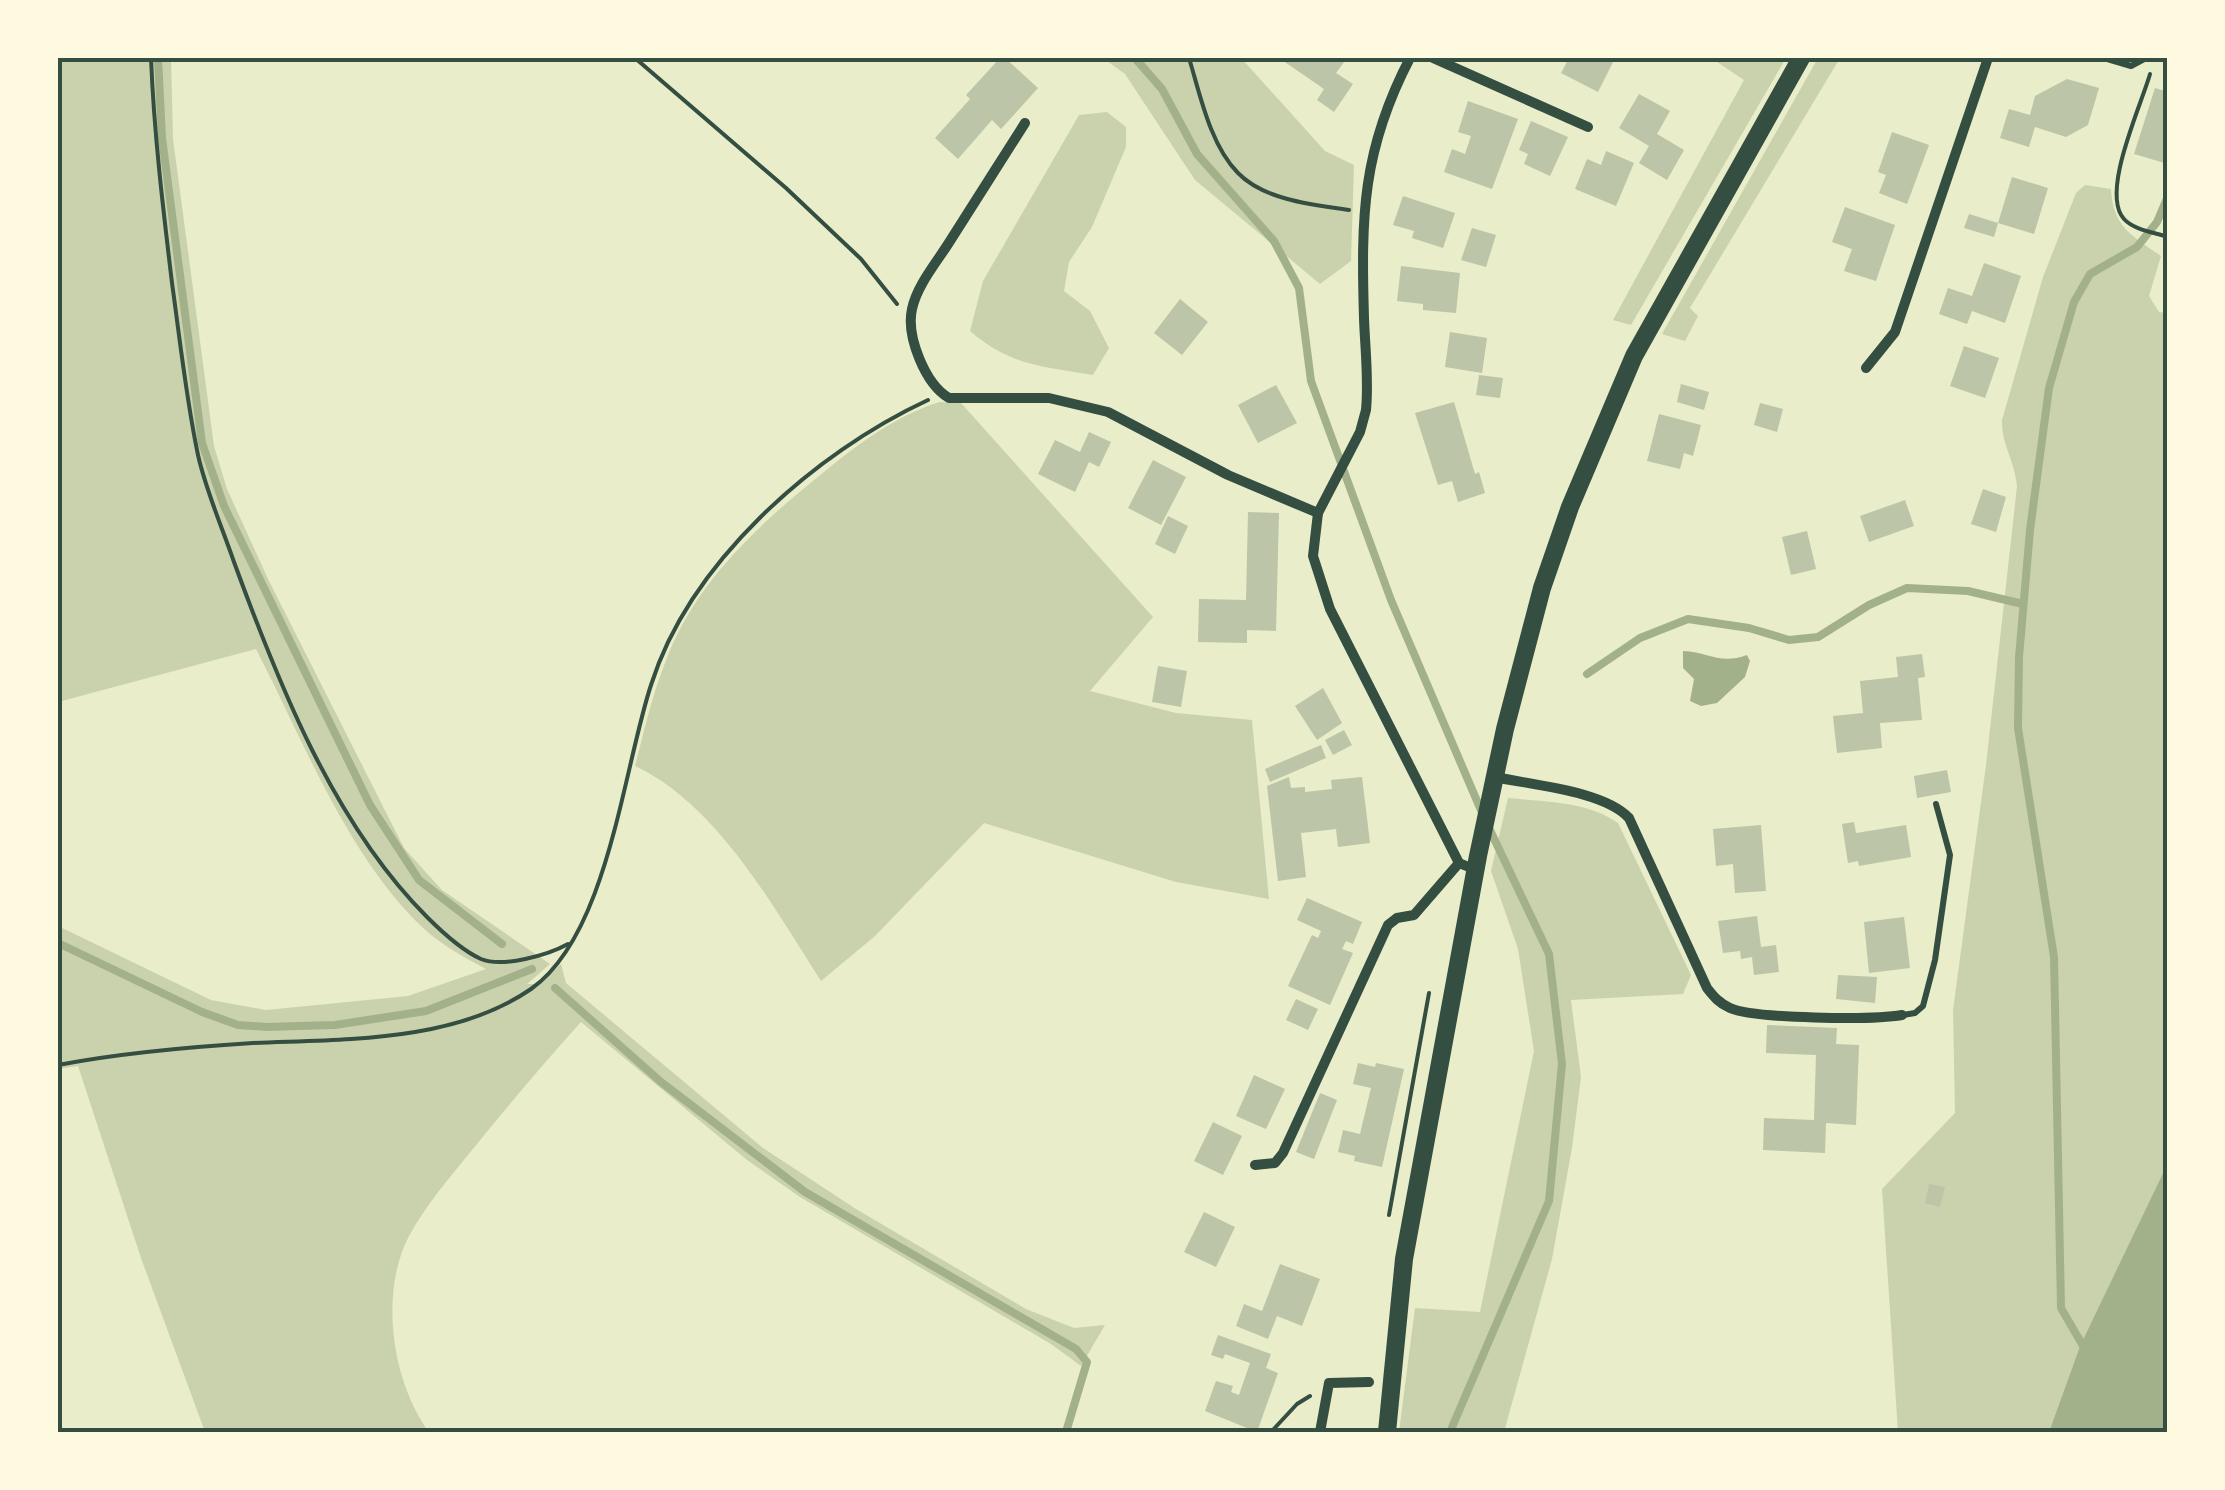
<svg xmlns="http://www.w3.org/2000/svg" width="2225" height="1490" font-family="Barlow,sans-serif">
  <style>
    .green { fill: #cad2ad }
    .water { fill: #a3b18a }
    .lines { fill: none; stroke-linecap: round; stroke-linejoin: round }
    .stream { stroke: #a3b18a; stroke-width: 8 }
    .building { fill: #bcc5a7 }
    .path { stroke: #344e41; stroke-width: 4 }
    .service { stroke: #344e41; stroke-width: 6 }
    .minor { stroke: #344e41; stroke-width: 10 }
    .secondary { stroke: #344e41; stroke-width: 18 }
    .neatline { fill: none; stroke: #344e41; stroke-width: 4 }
  </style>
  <rect width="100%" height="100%" fill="#e9edc9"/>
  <g class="green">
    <path d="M58 58H171L173 139 214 446 227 489 269 581 404 848 442 890 550 964 527 984H539L561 964 566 983 763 1148 856 1209 1026 1309 1074 1328 1105 1325 1081 1366 1051 1344 800 1197 747 1160 581 1022C543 1064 508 1106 472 1150 450 1177 426 1205 409 1236 379 1293 392 1382 429 1432H205L141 1258 78 1066 58 1069V926L211 1000 266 1010 408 996 486 969C464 957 441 945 422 927 347 855 303 740 256 649L58 702Z"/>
    <polygon points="1103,58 1241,58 1325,151 1354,165 1351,261 1320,284 1195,180 1125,74"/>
    <polygon points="1711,58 1786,58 1631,325 1613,320 1744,80"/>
    <polygon points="1818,58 1840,58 1690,308 1698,316 1685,341 1662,334"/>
    <path d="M1107 112 1126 127V147L1092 227 1069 262 1064 291 1090 311 1109 348 1093 375C1042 366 1011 366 970 331L983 281 1079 115Z"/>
    <path d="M2085 185 2111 189C2113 227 2131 235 2161 256L2149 296 2159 312 2167 313 2168 1165 2080 1346 2049 1432H1898L1882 1189 1955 1113 1953 1010 1986 765 2017 486C2015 462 2001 443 2002 420L2043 277 2076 193Z"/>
    <path d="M940 402 961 403 1153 617 1090 691 1176 713 1252 720 1269 899 1176 882 984 823 875 936 821 981C774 908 717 804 635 766 644 731 652 696 665 663 694 583 759 524 824 472 858 444 897 415 940 402Z"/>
    <path d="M1508 798C1545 802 1587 801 1618 823L1691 975 1683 994 1571 1000 1581 1077 1572 1148 1552 1259 1504 1432H1399L1415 1308 1480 1312 1534 1051 1518 949 1491 871Z"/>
  </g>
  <g class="water">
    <path d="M1683 651C1709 652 1720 665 1747 655L1750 661 1745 677 1717 703 1701 706 1690 701 1694 679 1683 668Z"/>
    <polygon points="2167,1165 2167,1432 2049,1432 2080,1346"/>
  </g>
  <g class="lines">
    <g class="stream">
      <polyline points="158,58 162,138 202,443 224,506 370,805 419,880 502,944"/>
      <polyline points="1135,58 1162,89 1197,154 1274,241 1299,288 1311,381 1391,600 1483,815"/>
      <polyline points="1587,674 1640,638 1688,619 1749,628 1789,640 1818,637 1869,605 1907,588 1968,591 2023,604"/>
      <polyline points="58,943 202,1012 238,1025 267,1027 335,1025 426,1011 532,969"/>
      <polyline points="555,988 661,1082 805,1192 1076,1349 1087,1362 1066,1432"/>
      <polyline points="2086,1351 2061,1308 2054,957 2018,728 2019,657 2030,530 2049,388 2074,302 2090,274 2137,247 2157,222 2168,196"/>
      <polyline points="1450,1432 1549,1201 1562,1064 1549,954 1489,828"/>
    </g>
  </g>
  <g class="building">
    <polygon points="1000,58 1005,58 1038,88 1001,129 992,120 958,159 935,138 970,99 966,95"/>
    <polygon points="1279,58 1347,58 1336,73 1353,84 1334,112 1317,100 1324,89"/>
    <polygon points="1569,58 1615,58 1598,92 1561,73"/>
    <polygon points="2067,79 2099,88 2088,125 2066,137 2035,127 2029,147 2000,138 2009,109 2030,115 2035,96"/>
    <polygon points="2155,88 2168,92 2168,164 2134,154"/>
    <polygon points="1639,94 1670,111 1657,134 1684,150 1667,180 1639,163 1649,146 1619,128"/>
    <polygon points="1468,101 1518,119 1492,189 1444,172 1452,149 1465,154 1471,136 1458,132"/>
    <polygon points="1531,121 1568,137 1550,176 1524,164 1528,154 1519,150"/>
    <polygon points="1892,132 1929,145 1907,204 1879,193 1886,175 1878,172"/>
    <polygon points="1606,151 1634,163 1616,206 1575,189 1587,159 1601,165"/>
    <polygon points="2012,177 2048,188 2034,234 1998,223"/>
    <polygon points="1403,196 1455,213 1443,248 1412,238 1414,231 1393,225"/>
    <polygon points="1845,207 1895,225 1876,281 1844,271 1852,249 1832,242"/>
    <polygon points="1969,214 1998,223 1994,237 1964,228"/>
    <polygon points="1472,228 1496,235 1486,267 1461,260"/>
    <polygon points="1984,263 2021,276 2005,323 1972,311 1967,324 1939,314 1948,288 1972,296"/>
    <polygon points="1401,266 1460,273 1456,313 1423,310 1423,304 1397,301"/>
    <polygon points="1180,299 1208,322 1182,355 1154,333"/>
    <polygon points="1450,332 1487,338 1482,373 1445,367"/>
    <polygon points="1964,346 1999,358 1985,398 1950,386"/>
    <polygon points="1479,375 1503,378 1500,398 1476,395"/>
    <polygon points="1681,384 1709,392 1704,410 1677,402"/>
    <polygon points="1276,385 1297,423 1258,443 1238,405"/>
    <polygon points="1454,402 1475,474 1479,472 1485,493 1458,502 1452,481 1438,485 1415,413"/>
    <polygon points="1760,403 1783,409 1777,432 1754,425"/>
    <polygon points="1659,414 1701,425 1693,456 1684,453 1680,469 1647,461"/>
    <polygon points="1089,432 1111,442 1099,467 1089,462 1075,492 1038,474 1055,440 1080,452"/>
    <polygon points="1153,460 1186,477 1161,525 1128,508"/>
    <polygon points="1983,489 2006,497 1996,532 1971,524"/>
    <polygon points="1905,500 1914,526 1869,542 1860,516"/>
    <polygon points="1248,512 1279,513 1276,631 1247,630 1247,643 1198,642 1199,599 1246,600"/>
    <polygon points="1168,516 1188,526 1175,554 1155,544"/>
    <polygon points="1807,531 1816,569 1791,575 1782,537"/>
    <polygon points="1922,654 1925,677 1918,678 1922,720 1880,723 1882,748 1837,753 1833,716 1863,713 1860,681 1898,677 1896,657"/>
    <polygon points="1158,666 1187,671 1181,707 1152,702"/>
    <polygon points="1323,688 1342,723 1317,740 1295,706"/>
    <polygon points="1344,730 1352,745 1333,755 1325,740"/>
    <polygon points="1321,745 1326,758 1270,782 1265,769"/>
    <polygon points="1947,770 1951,792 1917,798 1914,776"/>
    <polygon points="1289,777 1291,788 1305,787 1305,792 1332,789 1331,780 1362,777 1370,843 1338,847 1336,829 1301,833 1306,877 1278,881 1267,786"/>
    <polygon points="1854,822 1856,833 1906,825 1911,857 1859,866 1858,861 1848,863 1842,824"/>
    <polygon points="1761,825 1766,891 1735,893 1733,864 1716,866 1713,829"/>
    <polygon points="1307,898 1362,922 1353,944 1346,941 1342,949 1353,953 1330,1005 1288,986 1312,935 1318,938 1321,931 1297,920"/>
    <polygon points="1757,916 1761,947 1776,945 1779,972 1754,975 1752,957 1741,959 1740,951 1723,953 1718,921"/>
    <polygon points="1904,917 1910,968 1869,973 1864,922"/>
    <polygon points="1838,975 1877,977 1875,1003 1836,999"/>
    <polygon points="1296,999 1318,1009 1308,1030 1286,1020"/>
    <polygon points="1767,1025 1837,1028 1836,1044 1859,1045 1856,1125 1826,1123 1825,1153 1763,1150 1764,1118 1814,1120 1816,1055 1766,1053"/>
    <polygon points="1358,1063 1375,1067 1376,1063 1404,1069 1382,1167 1354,1161 1355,1156 1338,1152 1343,1130 1360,1134 1371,1088 1353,1084"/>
    <polygon points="1254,1075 1285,1089 1266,1129 1236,1116"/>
    <polygon points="1320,1093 1337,1100 1314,1159 1296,1152"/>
    <polygon points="1213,1122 1242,1136 1223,1175 1194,1161"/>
    <polygon points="1929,1184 1945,1187 1940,1207 1925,1203"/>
    <polygon points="1204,1212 1235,1227 1216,1267 1184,1252"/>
    <polygon points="1280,1264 1320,1279 1302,1326 1277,1316 1268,1339 1236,1326 1244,1304 1262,1311"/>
    <polygon points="1218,1335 1271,1354 1266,1368 1278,1373 1257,1432 1205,1411 1216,1381 1233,1386 1231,1392 1239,1395 1250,1363 1225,1354 1223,1359 1211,1355"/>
  </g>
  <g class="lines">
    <g class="path">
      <path d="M151 58C154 133 163 208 172 283 180 340 186 398 198 455 206 491 222 527 234 562 279 685 334 824 427 917 442 932 461 950 481 959 503 968 548 955 568 944"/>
      <polyline points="635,58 786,188 861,259 897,304"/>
      <path d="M1189 58C1200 94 1210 145 1238 173 1264 200 1314 205 1349 210"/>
      <path d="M2150 74C2141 106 2100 193 2124 219 2134 230 2153 232 2168 237"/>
      <path d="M58 1065C121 1053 188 1047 253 1043 343 1039 453 1043 531 989 608 935 623 770 651 685 690 562 814 453 928 400"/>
      <polyline points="1389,1215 1429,993"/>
      <polyline points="1271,1432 1297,1404 1310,1396"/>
    </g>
    <g class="service">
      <polyline points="2104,58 2131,66 2146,58"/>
      <polyline points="1903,1015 1915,1013 1923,1006 1935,960 1950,855 1936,804"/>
    </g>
    <g class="minor">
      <path d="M1410 58C1362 150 1361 216 1364 318 1365 348 1369 380 1366 410L1360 432 1318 513 1313 556 1330 609 1459 863 1476 870"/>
      <polyline points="1433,58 1588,127"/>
      <path d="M1025 123C1000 162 975 202 950 241 937 262 917 285 912 309 906 336 925 384 949 398H1049L1108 412 1228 475 1318 513"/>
      <polyline points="1866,368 1895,332 1988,58"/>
      <path d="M1495 777C1532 785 1604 791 1629 818L1707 988C1714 997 1719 1003 1730 1008 1755 1019 1873 1020 1902 1015"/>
      <polyline points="1255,1165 1275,1163 1283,1153 1388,925 1397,918 1414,915 1459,863"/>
      <polyline points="1320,1432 1329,1383 1369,1382"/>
    </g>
    <polyline class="secondary" points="1387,1432 1404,1259 1478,856 1505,729 1542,588 1570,507 1634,356 1801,58"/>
  </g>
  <rect width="2225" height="1490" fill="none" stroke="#fefae0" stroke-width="120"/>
  <rect x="60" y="60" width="2105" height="1370" class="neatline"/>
</svg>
